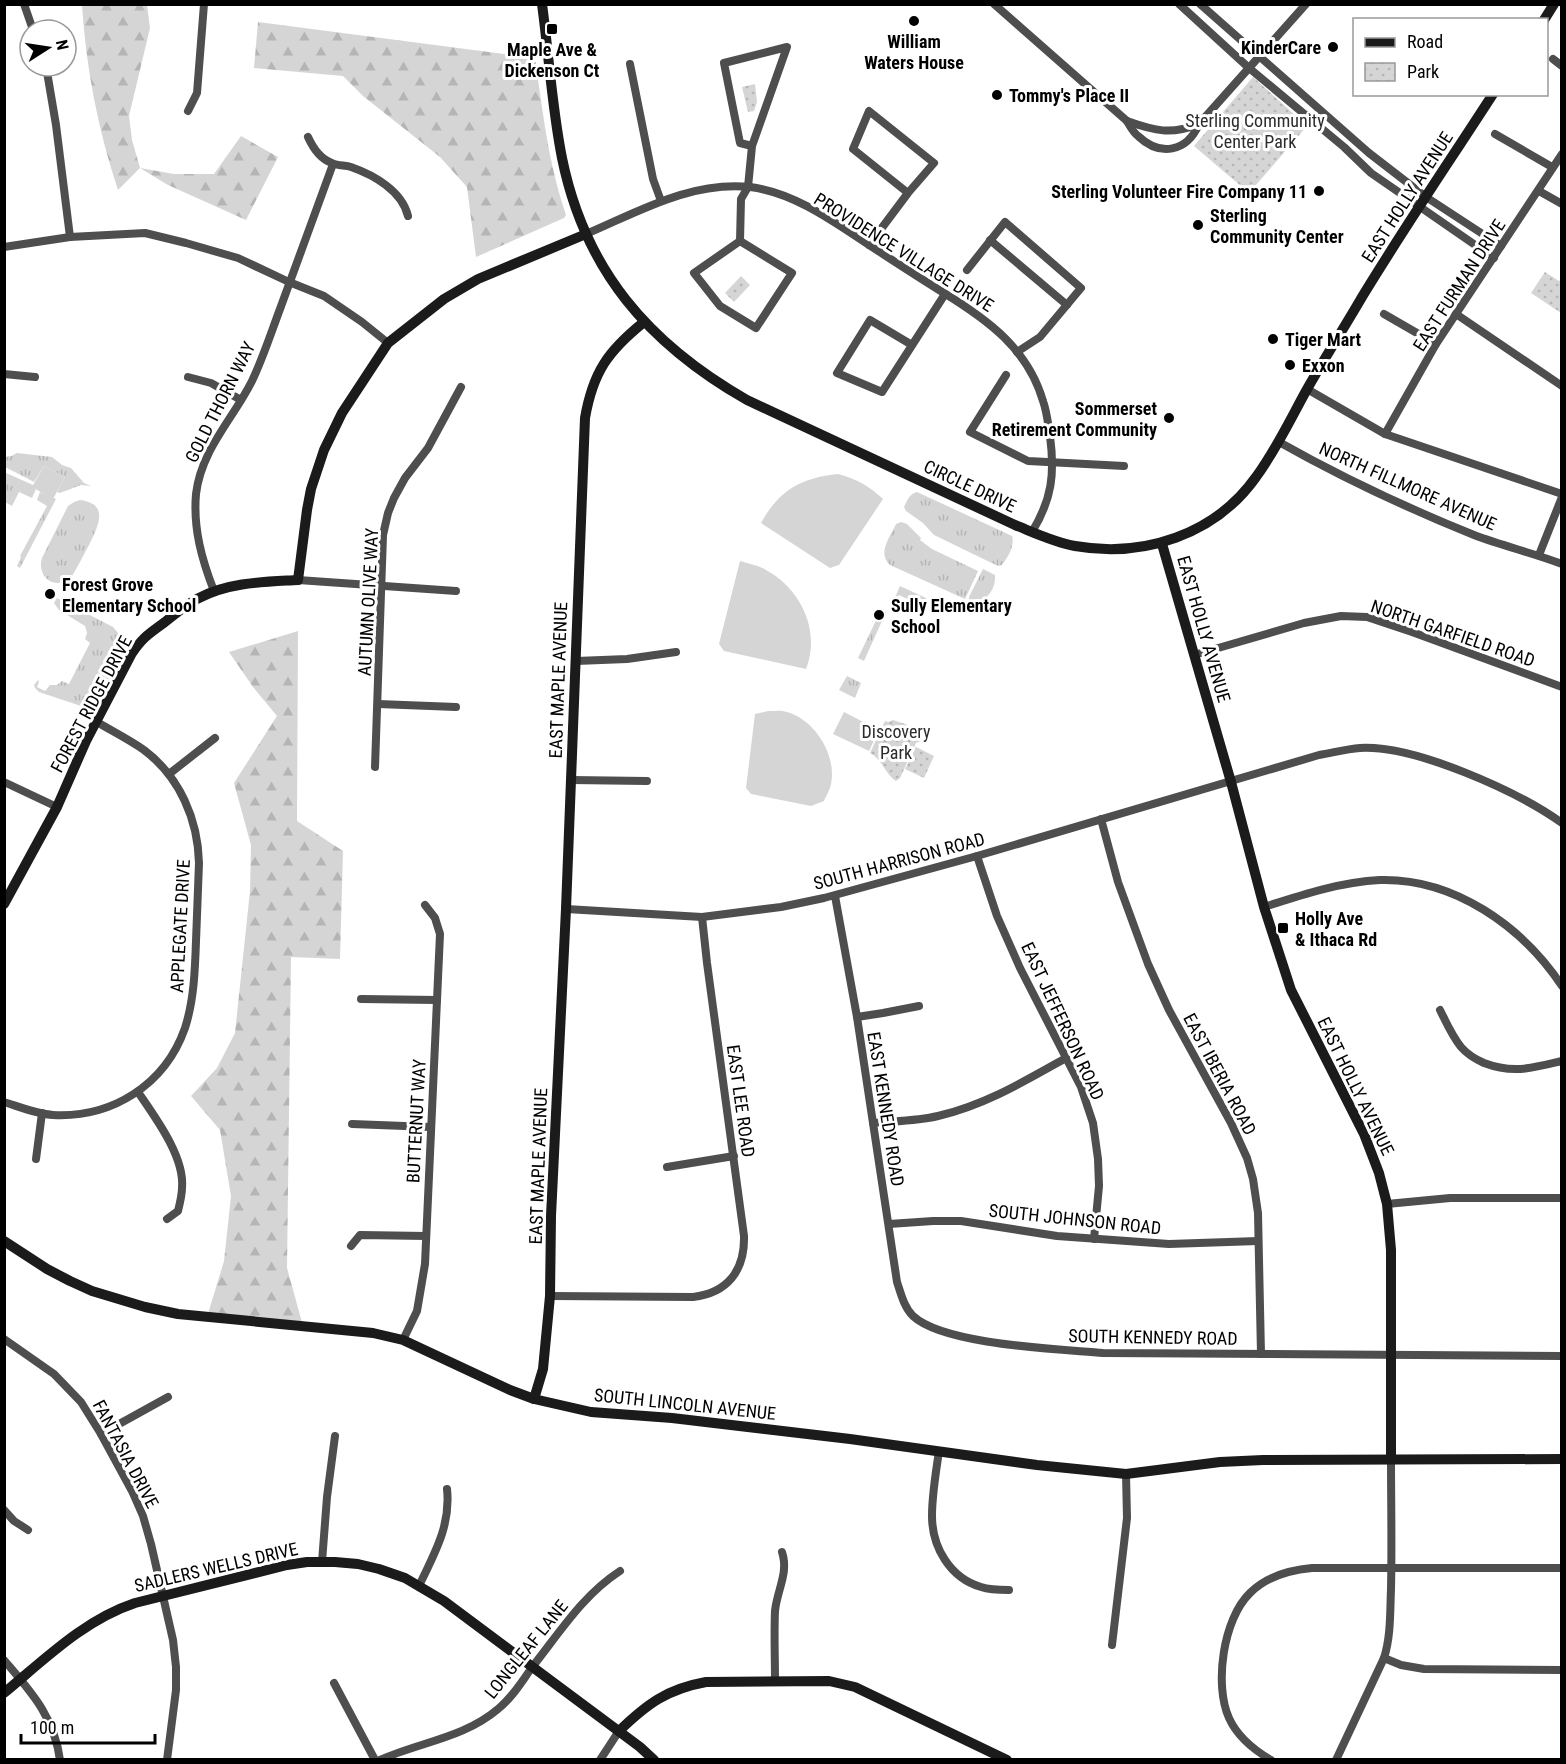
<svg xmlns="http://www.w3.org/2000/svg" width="1566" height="1764" font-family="'Roboto Condensed',sans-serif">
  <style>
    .grass { fill: url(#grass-tufts) }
    .forest { fill: url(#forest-firs) }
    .park { fill: url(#park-dots) }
    .pitch { fill: #d5d5d5 }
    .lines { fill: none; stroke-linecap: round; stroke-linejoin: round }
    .street { stroke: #4e4e4e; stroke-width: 8 }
    .secondary { stroke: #1b1b1b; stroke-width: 10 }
    .poi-dot { fill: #000; stroke: #fff; stroke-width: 2 }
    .labels { text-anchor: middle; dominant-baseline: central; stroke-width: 6; stroke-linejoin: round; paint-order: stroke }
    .poi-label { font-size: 18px; font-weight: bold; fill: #000; stroke: #fff; text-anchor: start }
    .park-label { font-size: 18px; fill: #2c2c2c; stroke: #fff }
    .street-label { font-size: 18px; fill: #000; stroke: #fff }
  </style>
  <defs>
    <pattern id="grass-tufts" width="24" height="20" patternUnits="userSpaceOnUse" patternTransform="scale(1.5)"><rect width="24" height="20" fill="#d5d5d5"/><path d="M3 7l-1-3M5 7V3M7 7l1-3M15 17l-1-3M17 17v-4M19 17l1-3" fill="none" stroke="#b5b5b5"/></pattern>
    <pattern id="forest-firs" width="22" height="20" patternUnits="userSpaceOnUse" patternTransform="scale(1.5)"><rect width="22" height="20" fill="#d5d5d5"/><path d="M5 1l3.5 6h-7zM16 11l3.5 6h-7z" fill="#b5b5b5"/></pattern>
    <pattern id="park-dots" width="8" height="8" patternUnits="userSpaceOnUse" patternTransform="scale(1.5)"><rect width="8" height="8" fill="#d5d5d5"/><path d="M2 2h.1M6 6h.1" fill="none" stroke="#b5b5b5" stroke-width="1.8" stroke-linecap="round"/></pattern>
  </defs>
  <rect width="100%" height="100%" fill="#fff"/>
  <g class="grass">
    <polygon points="17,453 52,457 62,465 71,468 84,483 91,486 81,485 60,493 57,492 65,477 44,466 34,482 5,467 5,457 11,456"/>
    <polygon points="4,472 33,485 33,487 36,489 32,498 19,492 12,506 5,502"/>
    <polygon points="40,492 56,499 20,568 17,566 21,557 20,556 47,506 37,500"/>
    <path d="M917 492 1012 536C1015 546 1008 557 1002 565L998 566 934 535 923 523 906 511 904 507C907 501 909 494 917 492Z"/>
    <path d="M80 500C111 504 97 528 89 545 83 556 78 566 72 576 69 579 64 583 59 583 45 584 38 569 42 558L68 506 74 502Z"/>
    <path d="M901 522 907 524 921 538 920 540 932 549 978 571 965 599 890 565C877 553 890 537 896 524Z"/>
    <path d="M983 569 995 575C996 590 985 605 969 601V597Z"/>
    <polygon points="900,586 926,598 927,601 922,606 899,595 892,610 890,609"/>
    <polygon points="57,598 113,627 124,640 122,641 123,651 98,699 86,705 87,708 39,692 35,688 34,685 38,680 39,682 37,687 45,691 50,685 57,685 62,681 69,684 90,643 85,639 87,633 85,626 59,610 54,603"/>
    <polygon points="881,610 886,612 864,661 858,658"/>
    <polygon points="847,676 861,683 855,698 839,690"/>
  </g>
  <g class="forest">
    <path d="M82 5H147L150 28 129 116 132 140 140 168 174 174H214L241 136 278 157 246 220 168 185 140 168 118 190C98 130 86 68 82 5Z"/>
    <path d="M258 22 535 58C543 113 548 162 566 215L564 218 476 257 467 187 440 157 363 96 343 76 254 68Z"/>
    <polygon points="298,631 297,821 343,851 340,959 291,957 287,1268 303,1326 207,1317 224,1261 231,1196 220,1130 191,1096 217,1068 235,1033 250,891 251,845 234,783 277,716 253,687 229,652"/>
  </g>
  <g class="park">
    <polygon points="1253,77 1307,126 1249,193 1194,146"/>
    <polygon points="755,84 757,102 754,111 748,112 742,87"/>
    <polygon points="1545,272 1559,281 1561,279 1561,313 1531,293"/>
    <polygon points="741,276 750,285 734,302 725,293"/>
    <path d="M893 720 914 727 924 734 921 741 916 743 900 778 896 781C885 774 883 760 870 753L885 721 888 722Z"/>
    <polygon points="916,747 934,756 924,778 905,769"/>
  </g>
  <g class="pitch">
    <polygon points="44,466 65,477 53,499 32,487"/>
    <path d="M838 474C857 479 869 486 883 499L839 565 830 568 761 523C779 490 801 478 838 474Z"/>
    <path d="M740 561C749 564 758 565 766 570 801 589 821 631 806 669L724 651 719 644Z"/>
    <path d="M768 711C774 711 781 710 787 712 815 720 837 755 831 784 830 790 826 796 824 801L811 806 751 794 746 788 755 714Z"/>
    <polygon points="844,712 879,730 869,751 833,734"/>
  </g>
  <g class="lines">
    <g class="street">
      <polyline points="24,4 33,30"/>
      <path d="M994 4 1127 121C1130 126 1133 132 1138 136 1160 157 1187 152 1199 124L1306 4"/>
      <polyline points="1179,4 1249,68 1344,147 1371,173 1494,258"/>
      <polyline points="1200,4 1369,153 1426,197 1501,246"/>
      <polyline points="1553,59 1562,66"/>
      <polyline points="630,64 653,179 661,201"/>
      <polyline points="46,66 56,125 70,237"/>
      <polyline points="188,111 197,93 204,4"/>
      <path d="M1127 121C1155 131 1171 135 1199 124"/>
      <polyline points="1495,134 1552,167"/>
      <path d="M308 137C313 148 320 159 332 163 338 166 345 165 351 167 374 175 402 191 408 216"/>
      <polyline points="1539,191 1562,204"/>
      <path d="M586 234C638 212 690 181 750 187 799 193 842 228 883 254 903 267 923 280 944 293 988 320 1028 349 1043 401 1047 412 1048 424 1050 436 1055 474 1052 499 1032 532"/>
      <polyline points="990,240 1067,305"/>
      <polyline points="740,241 792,273 756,328 720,306 694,273 740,241 741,199 748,187 752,146 787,47 724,63 740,143 752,146"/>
      <polyline points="869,245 908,193 934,163 869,111 853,149 908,193"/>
      <polyline points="4,247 70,237 145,233 186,243 238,258 289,282 324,296 362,322 388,343"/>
      <polyline points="967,270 1005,222 1081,288 1040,337 1017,352"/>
      <polyline points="1384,314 1436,344"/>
      <polyline points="1456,314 1562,386"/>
      <polyline points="912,345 870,320 837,373 882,392 945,294"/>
      <polyline points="4,374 35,377"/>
      <polyline points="1006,375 970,432 1028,461 1124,466"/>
      <polyline points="188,377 211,383 241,400"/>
      <polyline points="1307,389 1385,434 1562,494"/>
      <polyline points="1385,434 1436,344 1562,154"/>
      <path d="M1279 442C1341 477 1407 508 1474 535 1503 546 1533 553 1562 564"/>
      <polyline points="1539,555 1562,497"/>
      <polyline points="298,580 456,591"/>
      <path d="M214 591C202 560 193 529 196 494 201 450 233 419 252 381 263 358 271 333 280 309 298 261 315 212 333 164"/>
      <polyline points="1194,655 1304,623 1341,616 1367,617 1412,632 1562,687"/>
      <polyline points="576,661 627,659 676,652"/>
      <polyline points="378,704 456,707"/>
      <polyline points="375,767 383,535 388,513 394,498 405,478 428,448 461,387"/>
      <polyline points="169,774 215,738"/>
      <polyline points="571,780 647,781"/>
      <polyline points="4,782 57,807"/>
      <polyline points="1101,819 1118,882 1148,964 1169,1010 1231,1123 1247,1158 1253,1179 1258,1213 1261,1354"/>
      <polyline points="977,856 997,916 1020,968 1081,1087 1093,1123 1098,1159 1099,1186 1094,1239"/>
      <path d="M835 896 857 1017 897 1282C901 1294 904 1307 913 1316 944 1345 1059 1349 1103 1353L1562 1356"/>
      <path d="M1264 907C1301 895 1340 882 1380 880 1454 878 1522 926 1562 986"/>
      <path d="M566 909 702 917 781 907 824 898 977 856 1319 755C1332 753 1346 749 1360 748 1415 745 1517 791 1562 823"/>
      <polyline points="361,999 437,1000"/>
      <path d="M1440 1010C1446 1022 1452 1036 1461 1047 1467 1054 1475 1059 1484 1063 1513 1074 1533 1068 1562 1061"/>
      <polyline points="857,1017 883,1013 919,1006"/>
      <path d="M138 1092C155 1117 185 1157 182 1188 182 1195 180 1203 178 1211L167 1219"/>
      <path d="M4 1102C20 1107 37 1114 53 1115 112 1118 165 1085 185 1028 194 1000 195 970 196 941 197 915 198 889 199 863 198 820 180 777 144 750 130 740 112 731 97 722"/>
      <path d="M873 1123C895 1121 917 1121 938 1116 985 1105 1025 1081 1066 1058"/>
      <polyline points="352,1124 431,1127"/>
      <polyline points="36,1159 42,1113"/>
      <polyline points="667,1167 734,1156"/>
      <polyline points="1387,1204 1450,1198 1562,1198"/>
      <polyline points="889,1224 933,1221 961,1221 1057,1236 1169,1244 1258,1241"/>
      <polyline points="351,1246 360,1235 426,1236"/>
      <path d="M550 1296 693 1297C727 1293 745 1271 744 1236L707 963 702 917"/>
      <polyline points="4,1339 54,1374 81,1402 101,1434 132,1491 143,1516 151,1544 173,1640 176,1667 176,1690 167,1760"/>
      <polyline points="403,1340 417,1311 425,1264 440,934 435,918 425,905"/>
      <polyline points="101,1434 168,1397"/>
      <path d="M939 1451C936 1472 932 1494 932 1516 932 1547 950 1578 981 1587 990 1590 1000 1590 1009 1590"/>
      <polyline points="4,1510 14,1521 28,1530"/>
      <polyline points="322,1562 327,1497 335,1436"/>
      <path d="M419 1586C434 1554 451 1526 447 1489"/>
      <polyline points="1112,1645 1127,1518 1126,1474"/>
      <polyline points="1384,1658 1401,1665 1424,1669 1562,1670"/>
      <path d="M4 1660C31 1692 54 1716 60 1760"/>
      <path d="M775 1681C775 1658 774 1634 775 1611 777 1590 789 1573 782 1552"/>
      <polyline points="334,1683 375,1760"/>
      <path d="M380 1760C420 1742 464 1738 498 1709 513 1697 522 1681 533 1666 560 1632 583 1595 620 1571"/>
      <polyline points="600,1760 619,1731"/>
      <path d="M1271 1760C1254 1750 1237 1736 1229 1718 1214 1685 1223 1619 1250 1593 1266 1577 1290 1570 1312 1568H1562"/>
      <path d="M1336 1760 1384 1658C1391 1636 1390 1612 1391 1589 1392 1545 1391 1502 1391 1458"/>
    </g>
    <g class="secondary">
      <path d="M542 4C549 56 552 108 562 158 585 271 649 344 747 400L1015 525C1035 533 1054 542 1075 546 1143 558 1215 535 1256 477 1276 450 1290 420 1306 391 1324 359 1344 328 1362 297 1404 228 1449 162 1493 94"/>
      <polyline points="1544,20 1554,4"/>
      <polyline points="1162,544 1231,782 1264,907 1291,990 1364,1134 1379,1173 1387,1204 1391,1250 1391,1458"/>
      <path d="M4 904 57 807 86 741 132 653C144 636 149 634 165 622 176 613 187 604 199 598 230 582 264 582 298 580L307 510 311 489 324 450 342 413 388 343 444 299 478 279 586 234"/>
      <polyline points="4,1241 47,1269 70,1281 92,1291 145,1307 178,1314 373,1333 403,1340 510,1390 534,1399 591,1412 672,1418 850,1439 1037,1465 1126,1474 1220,1462 1263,1460 1562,1459"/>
      <path d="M534 1399 543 1369 550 1296 551 1216 566 909 585 418C593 372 608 351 644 322"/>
      <path d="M4 1693C45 1659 84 1620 135 1603L287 1565 307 1562H335L358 1564 379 1569 405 1578 444 1601 640 1747 654 1760"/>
      <path d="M619 1731C647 1704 667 1689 706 1682L829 1681 855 1687 1007 1760"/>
    </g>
  </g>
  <g class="poi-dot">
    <circle cx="914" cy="21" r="6"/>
    <rect x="546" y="23" width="12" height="12" rx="3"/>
    <circle cx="1333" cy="47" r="6"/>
    <circle cx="997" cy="95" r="6"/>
    <circle cx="1319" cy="191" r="6"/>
    <circle cx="1198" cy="225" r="6"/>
    <circle cx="1273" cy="339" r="6"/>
    <circle cx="1290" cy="365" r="6"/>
    <circle cx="1169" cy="418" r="6"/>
    <circle cx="50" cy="594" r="6"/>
    <circle cx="879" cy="615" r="6"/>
    <rect x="1277" y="922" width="12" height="12" rx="3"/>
  </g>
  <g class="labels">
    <g class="poi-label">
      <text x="914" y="41" text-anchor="middle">William<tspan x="914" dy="21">Waters House</tspan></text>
      <text x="1321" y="47" text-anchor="end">KinderCare</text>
      <text x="552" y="49" text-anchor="middle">Maple Ave &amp;<tspan x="552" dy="21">Dickenson Ct</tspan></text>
      <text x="1009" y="95">Tommy's Place II</text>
      <text x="1307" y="191" text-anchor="end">Sterling Volunteer Fire Company 11</text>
      <text x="1210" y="215">Sterling<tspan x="1210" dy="21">Community Center</tspan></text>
      <text x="1285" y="339">Tiger Mart</text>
      <text x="1302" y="365">Exxon</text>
      <text x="1157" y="408" text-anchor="end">Sommerset<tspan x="1157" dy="21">Retirement Community</tspan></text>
      <text x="62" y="584">Forest Grove<tspan x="62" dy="21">Elementary School</tspan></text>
      <text x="891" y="605">Sully Elementary<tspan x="891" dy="21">School</tspan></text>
      <text x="1295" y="918">Holly Ave<tspan x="1295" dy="21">&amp; Ithaca Rd</tspan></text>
    </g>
    <g class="park-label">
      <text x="1255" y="120">Sterling Community<tspan x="1255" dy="21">Center Park</tspan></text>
      <text x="896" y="731">Discovery<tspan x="896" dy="21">Park</tspan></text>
    </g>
    <g class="street-label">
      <text transform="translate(1407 197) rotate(-57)">EAST HOLLY AVENUE</text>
      <text transform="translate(904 252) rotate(32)">PROVIDENCE VILLAGE DRIVE</text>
      <text transform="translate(1459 285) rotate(-57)">EAST FURMAN DRIVE</text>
      <text transform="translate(220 402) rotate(-63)">GOLD THORN WAY</text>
      <text transform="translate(970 486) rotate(25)">CIRCLE DRIVE</text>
      <text transform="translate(1408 486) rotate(24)">NORTH FILLMORE AVENUE</text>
      <text transform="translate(368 602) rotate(-87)">AUTUMN OLIVE WAY</text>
      <text transform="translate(1204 629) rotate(74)">EAST HOLLY AVENUE</text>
      <text transform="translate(1453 633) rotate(19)">NORTH GARFIELD ROAD</text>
      <text transform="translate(558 680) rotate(-88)">EAST MAPLE AVENUE</text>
      <text transform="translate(91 704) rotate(-62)">FOREST RIDGE DRIVE</text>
      <text transform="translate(899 861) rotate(-15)">SOUTH HARRISON ROAD</text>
      <text transform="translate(180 926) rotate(-87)">APPLEGATE DRIVE</text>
      <text transform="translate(1063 1021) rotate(65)">EAST JEFFERSON ROAD</text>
      <text transform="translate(1220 1074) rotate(62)">EAST IBERIA ROAD</text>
      <text transform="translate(1356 1086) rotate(64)">EAST HOLLY AVENUE</text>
      <text transform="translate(741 1101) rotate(82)">EAST LEE ROAD</text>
      <text transform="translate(886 1109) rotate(81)">EAST KENNEDY ROAD</text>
      <text transform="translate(416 1121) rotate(-87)">BUTTERNUT WAY</text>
      <text transform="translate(538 1166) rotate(-88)">EAST MAPLE AVENUE</text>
      <text transform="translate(1075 1219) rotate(6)">SOUTH JOHNSON ROAD</text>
      <text transform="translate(1153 1337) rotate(1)">SOUTH KENNEDY ROAD</text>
      <text transform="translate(685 1404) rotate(6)">SOUTH LINCOLN AVENUE</text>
      <text transform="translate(126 1454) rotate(62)">FANTASIA DRIVE</text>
      <text transform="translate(216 1567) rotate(-13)">SADLERS WELLS DRIVE</text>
      <text transform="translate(526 1649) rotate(-51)">LONGLEAF LANE</text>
    </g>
  </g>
  <rect width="1566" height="1764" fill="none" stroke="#000000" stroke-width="12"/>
  <rect x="1353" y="18" width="195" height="78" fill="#ffffff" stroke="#999999" stroke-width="1.5"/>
  <rect x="1365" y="38" width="30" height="9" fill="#1b1b1b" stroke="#999999" stroke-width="1.5"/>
  <text x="1407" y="48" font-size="18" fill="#000000">Road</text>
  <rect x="1365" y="63" width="30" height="18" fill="url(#park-dots)" stroke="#999999" stroke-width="1.5"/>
  <text x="1407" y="78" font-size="18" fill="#000000">Park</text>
  <g transform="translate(48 48) rotate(78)"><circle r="28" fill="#ffffff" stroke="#999999" stroke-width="1.5"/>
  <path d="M0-4.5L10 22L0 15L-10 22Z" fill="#000000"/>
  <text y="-9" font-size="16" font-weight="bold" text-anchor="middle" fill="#000000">N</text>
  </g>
  <path d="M21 1734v9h134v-9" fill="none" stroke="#000000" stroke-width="3"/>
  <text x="30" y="1734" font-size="18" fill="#000000" stroke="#ffffff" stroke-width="4.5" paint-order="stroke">100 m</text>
</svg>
